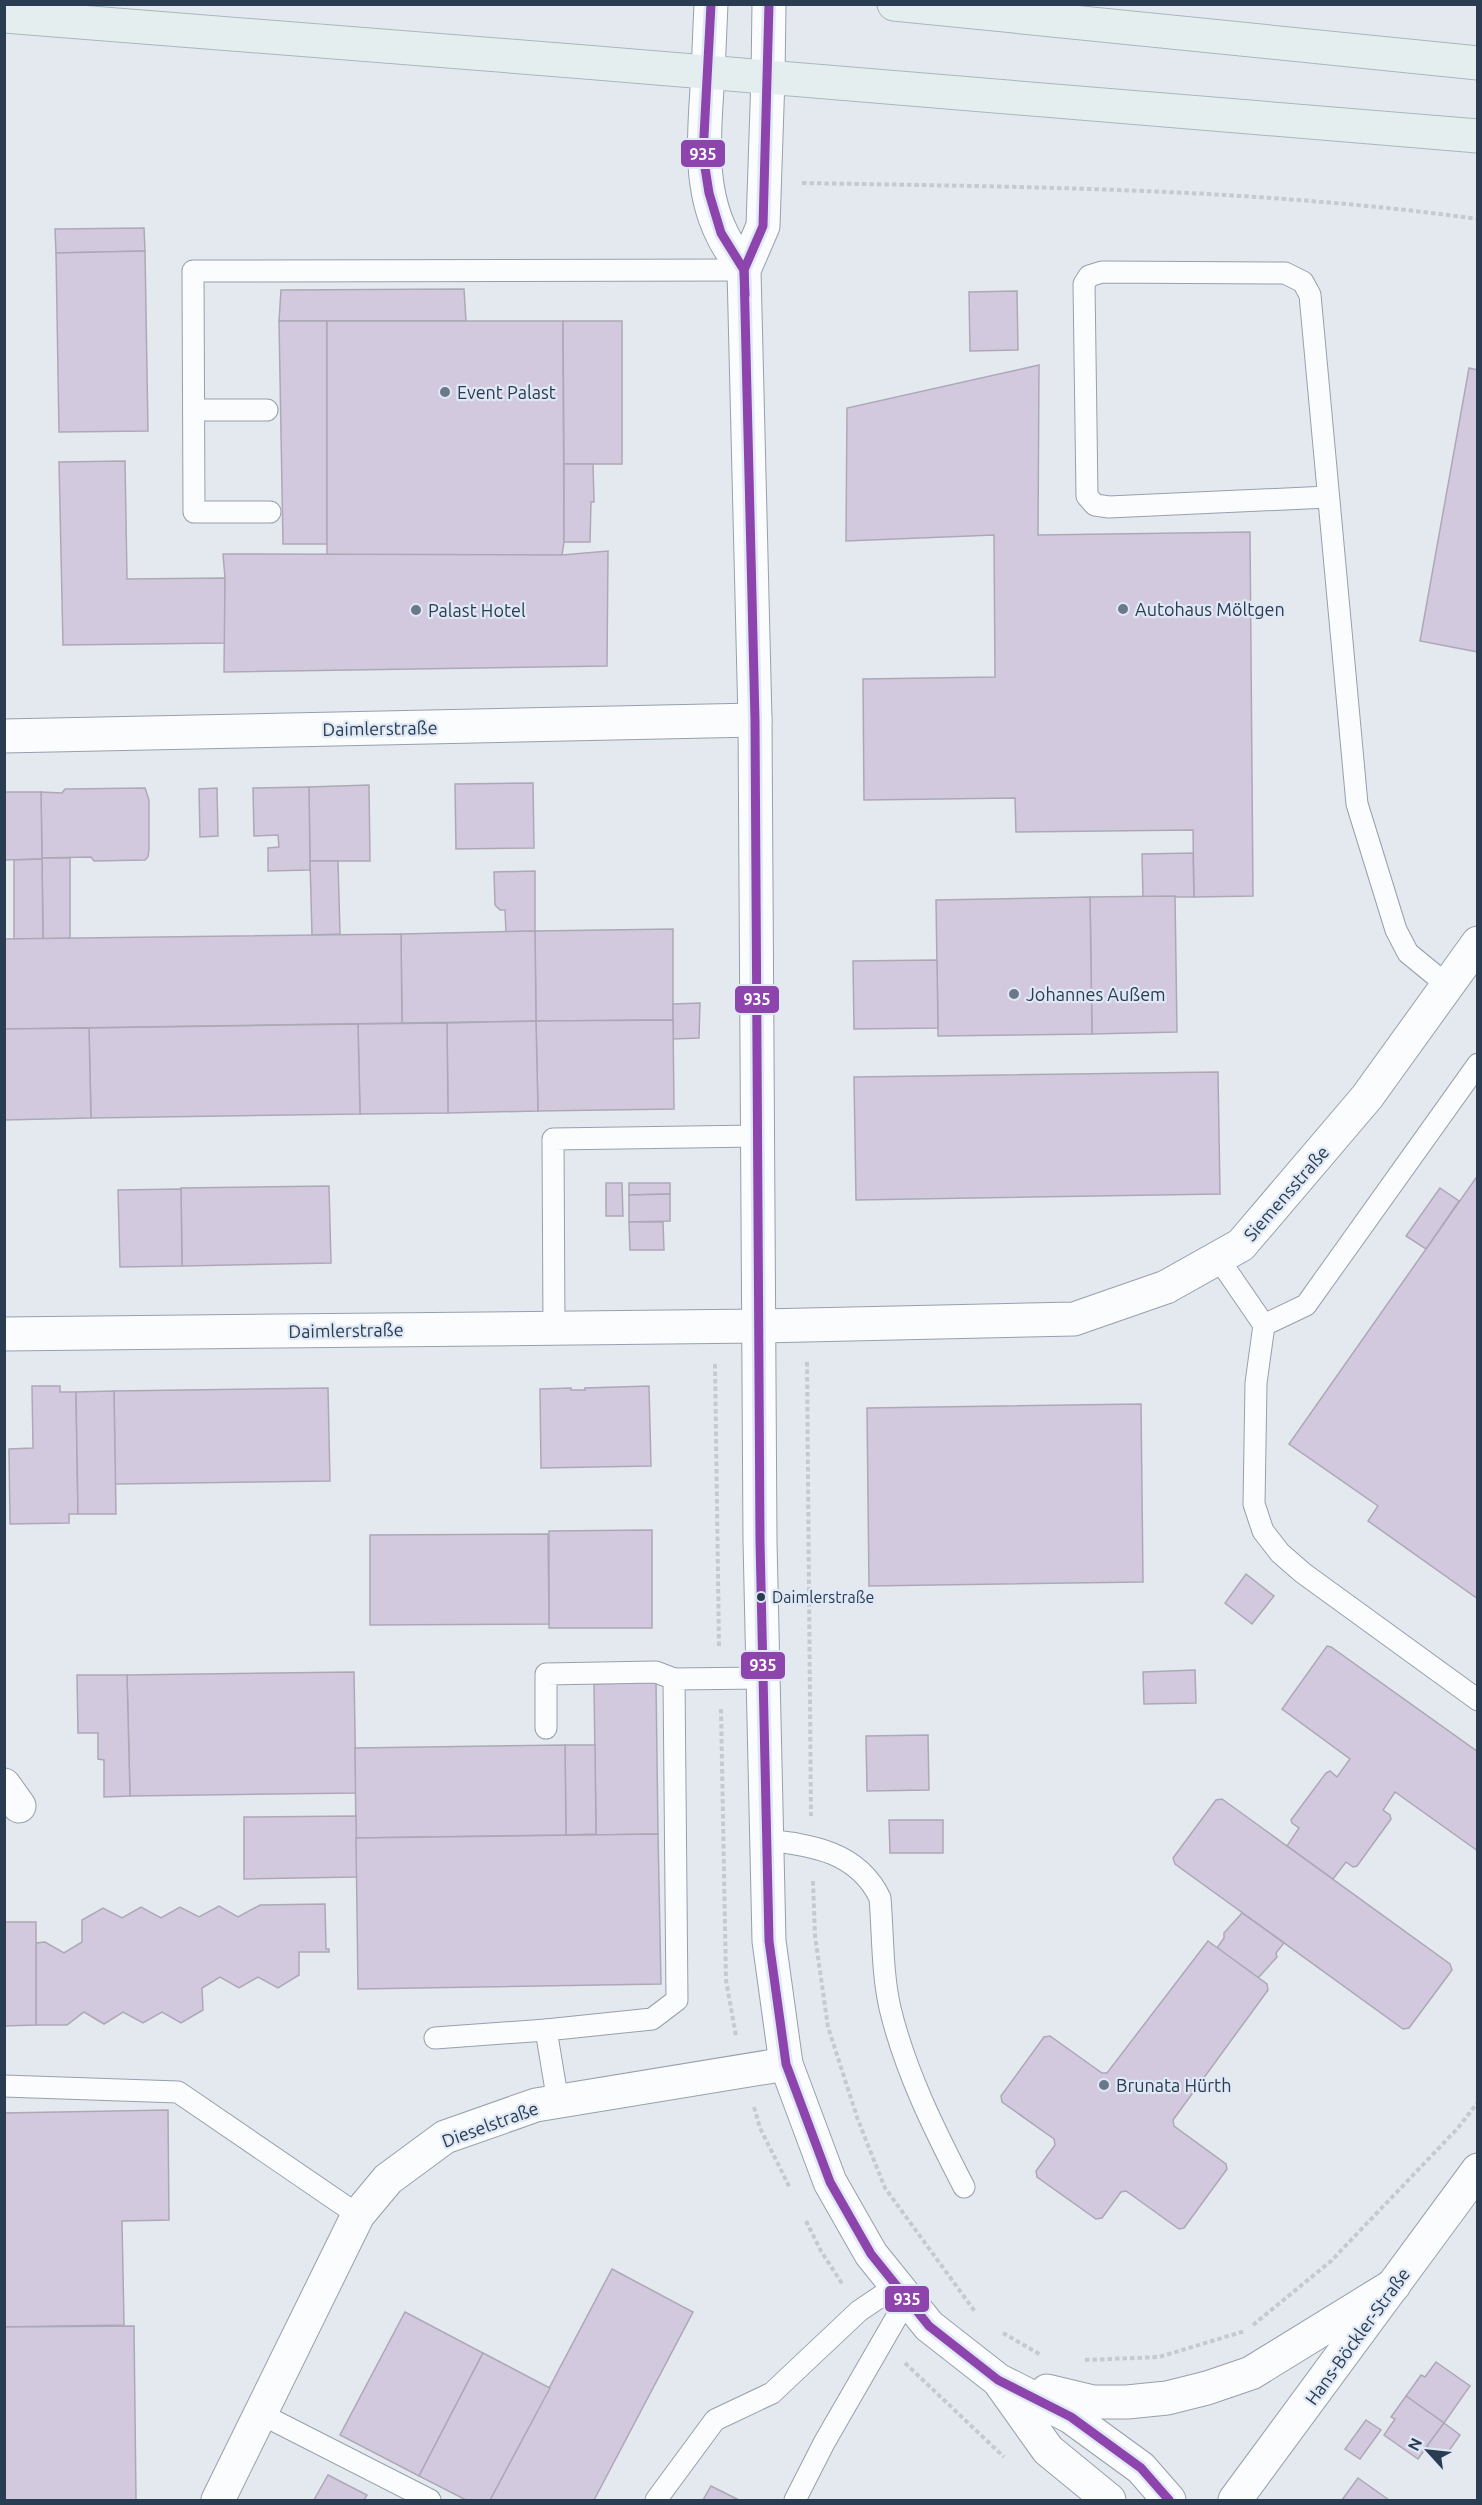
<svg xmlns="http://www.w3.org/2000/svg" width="1482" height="2505" font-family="Ubuntu,sans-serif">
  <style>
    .building { fill: #d2c9de; stroke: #ada8b6; stroke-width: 1.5 }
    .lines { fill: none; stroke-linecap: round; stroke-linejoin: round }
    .service-casing { stroke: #96a0ad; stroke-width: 23 }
    .minor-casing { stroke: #96a0ad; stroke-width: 35 }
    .tertiary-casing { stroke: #96a0ad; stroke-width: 35 }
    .secondary-casing { stroke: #96a0ad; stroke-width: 35 }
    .primary-casing { stroke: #a6b8bb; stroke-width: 35 }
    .path { stroke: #c6cace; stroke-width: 4; stroke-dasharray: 4.5 3; stroke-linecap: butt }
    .service { stroke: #fbfcfd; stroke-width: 21 }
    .minor { stroke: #fbfcfd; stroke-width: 33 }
    .tertiary { stroke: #fbfcfd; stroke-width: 33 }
    .secondary { stroke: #fbfcfd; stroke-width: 33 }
    .primary { stroke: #e5eeef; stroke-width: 33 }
    .bus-1-casing { stroke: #dfe8f4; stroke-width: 14 }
    .bus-1 { stroke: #8e44ad; stroke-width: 9 }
    .poi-dot { fill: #6a7989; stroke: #dfe8f4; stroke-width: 2 }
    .bus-dot { fill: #293c52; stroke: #dfe8f4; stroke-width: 2 }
    .labels { text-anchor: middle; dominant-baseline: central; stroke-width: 4.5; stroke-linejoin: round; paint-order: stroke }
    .bus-label { font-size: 16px; fill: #293c52; stroke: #dfe8f4; text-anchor: start }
    .poi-label { font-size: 18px; fill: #293c52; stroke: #dfe8f4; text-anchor: start }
    .street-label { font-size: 18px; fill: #293c52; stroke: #dfe8f4 }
    .line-badge { stroke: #dfe8f4; stroke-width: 2 }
    .badge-label { font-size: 16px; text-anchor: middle; font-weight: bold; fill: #fff }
  </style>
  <rect width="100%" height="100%" fill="#e4e9ef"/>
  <g class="building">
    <polygon points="144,228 145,251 56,253 55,229"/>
    <polygon points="145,251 148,431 59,432 56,253"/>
    <polygon points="464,289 466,321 279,321 281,290"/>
    <polygon points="1017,291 1018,350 970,351 969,292"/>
    <polygon points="279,321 327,321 327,544 283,544"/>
    <polygon points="327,321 563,321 564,542 562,555 327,556"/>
    <polygon points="563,321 622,321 622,464 564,464"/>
    <polygon points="1039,365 1038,535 1250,532 1253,896 1194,897 1193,830 1016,832 1015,798 864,800 863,679 995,677 994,535 846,541 847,408"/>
    <polygon points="1469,368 1478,370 1478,652 1420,641"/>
    <polygon points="125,461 127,579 225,578 225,643 63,645 59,462"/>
    <polygon points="564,464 593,464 594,502 591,502 590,542 564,542"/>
    <polygon points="608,551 607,666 224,672 225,578 223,554 562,555"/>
    <polygon points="533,783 534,848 456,849 455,784"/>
    <polygon points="369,785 370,861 310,861 309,787"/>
    <polygon points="309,787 310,870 268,871 268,848 279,847 278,835 254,836 253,788"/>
    <polygon points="145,788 149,800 149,849 148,857 145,860 94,861 91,857 42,858 41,792 62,793 65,789"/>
    <polygon points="217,788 218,836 200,837 199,789"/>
    <polygon points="4,792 41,792 42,859 4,860"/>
    <polygon points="1193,853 1194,897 1143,897 1142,854"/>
    <polygon points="42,858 70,858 70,938 43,939"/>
    <polygon points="42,859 43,939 14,939 14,860"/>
    <polygon points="310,861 338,861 340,934 312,935"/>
    <polygon points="535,871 535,931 506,932 505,910 500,910 495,905 494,872"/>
    <polygon points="1175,896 1177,1032 1092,1034 1090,897"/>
    <polygon points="1090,897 1092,1034 938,1036 936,900"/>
    <polygon points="673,929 673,1020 536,1021 535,931"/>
    <polygon points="535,931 536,1021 402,1023 401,934"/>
    <polygon points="401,934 402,1023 4,1029 4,939"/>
    <polygon points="937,960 938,1028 854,1029 853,961"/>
    <polygon points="700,1003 699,1038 673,1039 673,1004"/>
    <polygon points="673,1020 674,1109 538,1111 536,1021"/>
    <polygon points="536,1021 538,1111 448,1113 447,1023"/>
    <polygon points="447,1023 448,1113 360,1114 358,1024"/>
    <polygon points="358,1024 360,1114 91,1118 89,1028"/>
    <polygon points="89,1028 91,1118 4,1120 4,1029"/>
    <polygon points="1218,1072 1220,1194 856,1200 854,1077"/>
    <polygon points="1478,1175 1478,1599 1368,1521 1378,1506 1289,1444"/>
    <polygon points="606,1183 622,1183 623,1216 606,1216"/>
    <polygon points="629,1183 670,1183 670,1194 629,1195"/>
    <polygon points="329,1186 331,1263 182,1266 181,1188"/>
    <polygon points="1440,1188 1459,1201 1426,1249 1406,1236"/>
    <polygon points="181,1189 182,1266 120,1267 118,1190"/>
    <polygon points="670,1194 670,1221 629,1222 629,1195"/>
    <polygon points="629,1222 663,1222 664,1250 630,1250"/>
    <polygon points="32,1386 60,1386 60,1392 76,1392 78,1514 69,1514 69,1523 10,1524 9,1449 33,1448"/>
    <polygon points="649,1386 651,1466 541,1468 540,1389 571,1388 571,1390 585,1390 585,1388"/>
    <polygon points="328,1388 330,1481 115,1484 114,1391"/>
    <polygon points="114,1391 116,1514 78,1514 76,1392"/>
    <polygon points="1141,1404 1143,1582 869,1586 867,1408"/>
    <polygon points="652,1530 652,1628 549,1628 549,1531"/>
    <polygon points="548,1534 549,1624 370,1625 370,1535"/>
    <polygon points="1246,1574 1274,1596 1252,1624 1225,1603"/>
    <polygon points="1327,1646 1331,1647 1478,1752 1478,1851 1395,1792 1383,1810 1390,1815 1391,1819 1357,1866 1353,1867 1346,1862 1333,1879 1287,1846 1299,1828 1292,1823 1291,1820 1326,1773 1330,1771 1337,1777 1350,1759 1282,1709"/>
    <polygon points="1195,1670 1196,1703 1144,1704 1143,1672"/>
    <polygon points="354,1672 356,1793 130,1796 127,1675"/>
    <polygon points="77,1675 127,1675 130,1796 104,1797 104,1760 98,1759 98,1733 78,1733"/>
    <polygon points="656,1682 658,1834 596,1835 594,1684"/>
    <polygon points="928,1735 929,1790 867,1791 866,1736"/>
    <polygon points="565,1745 595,1745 596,1834 566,1835"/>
    <polygon points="565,1745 566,1835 356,1838 355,1748"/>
    <polygon points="1222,1799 1450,1964 1452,1970 1409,2028 1403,2029 1175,1864 1173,1858 1216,1800"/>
    <polygon points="356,1816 357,1877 244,1879 244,1817"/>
    <polygon points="889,1820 943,1820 943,1853 890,1853"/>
    <polygon points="658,1834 661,1984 358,1989 356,1838"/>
    <polygon points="325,1904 326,1949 329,1949 329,1952 299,1952 299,1975 278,1988 258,1977 239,1988 220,1977 202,1988 203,2010 181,2023 162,2012 143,2023 123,2012 104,2024 84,2012 67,2025 36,2025 36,1943 45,1942 64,1953 82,1942 82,1920 103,1908 122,1918 141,1907 161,1918 180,1907 199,1917 219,1906 238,1917 260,1905"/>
    <polygon points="1242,1913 1284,1943 1276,1953 1277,1957 1258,1978 1217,1948 1224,1938 1224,1933"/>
    <polygon points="4,1922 36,1922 36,2025 4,2026"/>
    <polygon points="1208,1941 1267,1984 1268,1990 1173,2120 1174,2126 1226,2164 1227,2169 1184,2228 1179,2229 1126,2191 1121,2192 1102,2218 1096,2219 1037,2177 1036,2171 1055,2145 1054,2139 1002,2102 1001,2096 1044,2037 1050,2036 1102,2073 1107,2073"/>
    <polygon points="168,2110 169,2220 122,2221 124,2325 4,2327 4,2113"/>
    <polygon points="612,2269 693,2312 594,2500 490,2500"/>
    <polygon points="405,2312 483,2353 419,2476 340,2435"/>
    <polygon points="134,2326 136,2500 4,2500 4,2327"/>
    <polygon points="483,2353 550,2388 490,2500 466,2500 419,2476"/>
    <polygon points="1436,2362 1470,2386 1444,2423 1406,2396 1421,2375 1425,2377"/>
    <polygon points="1406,2396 1444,2423 1418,2459 1384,2435 1395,2419 1391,2417"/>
    <polygon points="1366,2420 1381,2430 1360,2459 1345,2449"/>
    <polygon points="1444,2423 1460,2435 1444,2458 1427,2446"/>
    <polygon points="328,2475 367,2495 364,2500 314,2500"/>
    <polygon points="1358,2478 1389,2500 1342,2500"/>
    <polygon points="711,2486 739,2500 703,2500"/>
  </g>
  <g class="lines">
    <defs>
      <g id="service">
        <polyline points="194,410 267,410"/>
        <polyline points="1328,497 1109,507 1095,505 1087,496 1084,284 1089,276 1102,272 1285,273 1303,282 1310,295 1357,804 1396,930 1408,953 1447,985"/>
        <polyline points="270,512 194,512 193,271 744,270"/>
        <polyline points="1218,1258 1264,1325 1256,1383 1254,1504 1263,1531 1280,1553 1303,1573 1478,1700"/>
        <polyline points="1264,1325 1306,1305 1478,1064"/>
        <polyline points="554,1328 553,1139 757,1136"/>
        <polyline points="546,1728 546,1674 656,1672 674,1679"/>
        <path d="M767 1840C812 1845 858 1852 880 1898 883 1934 882 1973 890 2008 905 2071 935 2131 964 2187"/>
        <polyline points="435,2038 546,2030"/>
        <polyline points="4,2086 178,2092 358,2215"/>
        <polyline points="558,2102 546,2030 652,2019 677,2000 674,1679 763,1678"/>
        <polyline points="261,2414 430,2500"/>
        <polyline points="656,2500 715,2420 772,2393 859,2311 896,2286"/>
        <polyline points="795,2500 824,2443 907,2299"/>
      </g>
      <g id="minor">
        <polyline points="4,736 755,720"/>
        <polyline points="4,1334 759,1326 1074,1319 1166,1287 1241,1245 1367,1097 1478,943"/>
        <polyline points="4,1785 19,1806"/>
        <polyline points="218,2500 358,2215 388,2179 445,2137 536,2105 786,2064"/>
      </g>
      <g id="tertiary">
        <path d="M708 73C705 126 697 184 722 234 728 247 737 259 744 270"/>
        <polyline points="768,77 763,226 744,270 755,720 760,1541 769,1941 786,2064 830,2182 871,2254 929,2326 998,2380 1071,2417 1141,2468 1169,2500"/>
        <polyline points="1001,2384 1048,2450 1109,2500"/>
        <polyline points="1047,2391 1093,2402 1127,2402 1167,2398 1207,2388 1251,2373 1394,2285"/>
        <polyline points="1235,2500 1478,2170"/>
      </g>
      <g id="secondary">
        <polyline points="708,73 711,4"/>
        <polyline points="768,77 769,4"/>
      </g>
      <g id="primary">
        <polyline points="894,4 1478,63"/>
        <polyline points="4,16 585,62 1478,136"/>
      </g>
    </defs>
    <use href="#service" class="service-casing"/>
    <use href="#minor" class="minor-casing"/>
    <use href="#tertiary" class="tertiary-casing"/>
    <use href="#secondary" class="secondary-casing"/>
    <use href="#primary" class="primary-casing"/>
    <g class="path">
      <path d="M802 183C1027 187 1254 188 1478 219"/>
      <polyline points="807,1362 811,1816"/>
      <polyline points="715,1364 719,1647"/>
      <polyline points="721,1709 726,1980 736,2036"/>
      <polyline points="813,1881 815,1936 828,2027 858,2120 885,2188 976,2313"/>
      <polyline points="754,2107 760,2128 790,2188"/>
      <polyline points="806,2221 821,2251 843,2285"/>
      <polyline points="1253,2325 1331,2261 1458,2128 1478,2102"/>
      <polyline points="1003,2333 1041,2355"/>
      <polyline points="1085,2360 1159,2357 1245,2331"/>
      <polyline points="905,2363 1004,2457"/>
    </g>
    <use href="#service" class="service"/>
    <use href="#minor" class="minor"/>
    <use href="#tertiary" class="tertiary"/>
    <use href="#secondary" class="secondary"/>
    <use href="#primary" class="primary"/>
    <defs>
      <g id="bus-1">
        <polyline points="711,4 703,155 709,193 721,233 744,270 745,295"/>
        <polyline points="769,4 763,226 744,270 755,720 760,1541 769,1941 786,2064 830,2182 871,2254 929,2326 998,2380 1071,2417 1141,2468 1169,2500"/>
      </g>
    </defs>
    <use href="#bus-1" class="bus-1-casing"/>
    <use href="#bus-1" class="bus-1"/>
  </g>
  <g class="poi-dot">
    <circle cx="445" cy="392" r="6"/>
    <circle cx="1123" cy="609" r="6"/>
    <circle cx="416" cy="610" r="6"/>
    <circle cx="1014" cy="994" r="6"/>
    <circle cx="1104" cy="2085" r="6"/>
  </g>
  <circle class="bus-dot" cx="761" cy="1597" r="5"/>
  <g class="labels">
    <g class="bus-label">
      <text x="772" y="1597">Daimlerstraße</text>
    </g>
    <g class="poi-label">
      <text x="457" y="392">Event Palast</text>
      <text x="1135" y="609">Autohaus Möltgen</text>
      <text x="428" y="610">Palast Hotel</text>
      <text x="1026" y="994">Johannes Außem</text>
      <text x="1116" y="2085">Brunata Hürth</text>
    </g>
    <g class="street-label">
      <text transform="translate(380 728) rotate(-1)">Daimlerstraße</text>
      <text transform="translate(1286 1193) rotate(-49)">Siemensstraße</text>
      <text transform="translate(346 1330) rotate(-1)">Daimlerstraße</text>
      <text transform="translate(490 2124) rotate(-20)">Dieselstraße</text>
      <text transform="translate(1357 2336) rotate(-54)">Hans-Böckler-Straße</text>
    </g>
  </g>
  <g class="line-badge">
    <rect x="680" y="139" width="46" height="29" rx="6" fill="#8e44ad"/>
    <rect x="734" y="985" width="46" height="29" rx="6" fill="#8e44ad"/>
    <rect x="740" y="1651" width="46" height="29" rx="6" fill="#8e44ad"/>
    <rect x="884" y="2285" width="46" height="28" rx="6" fill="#8e44ad"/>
  </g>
  <g class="badge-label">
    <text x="703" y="160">935</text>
    <text x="757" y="1005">935</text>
    <text x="763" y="1671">935</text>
    <text x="907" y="2305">935</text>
  </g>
  <rect width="1482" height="2505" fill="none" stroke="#293c52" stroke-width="12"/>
  <g transform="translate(1428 2451) rotate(297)" stroke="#dfe8f4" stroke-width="4.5" paint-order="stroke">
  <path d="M0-4.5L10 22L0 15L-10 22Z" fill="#293c52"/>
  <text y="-9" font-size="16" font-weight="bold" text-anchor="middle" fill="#293c52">N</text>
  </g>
</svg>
